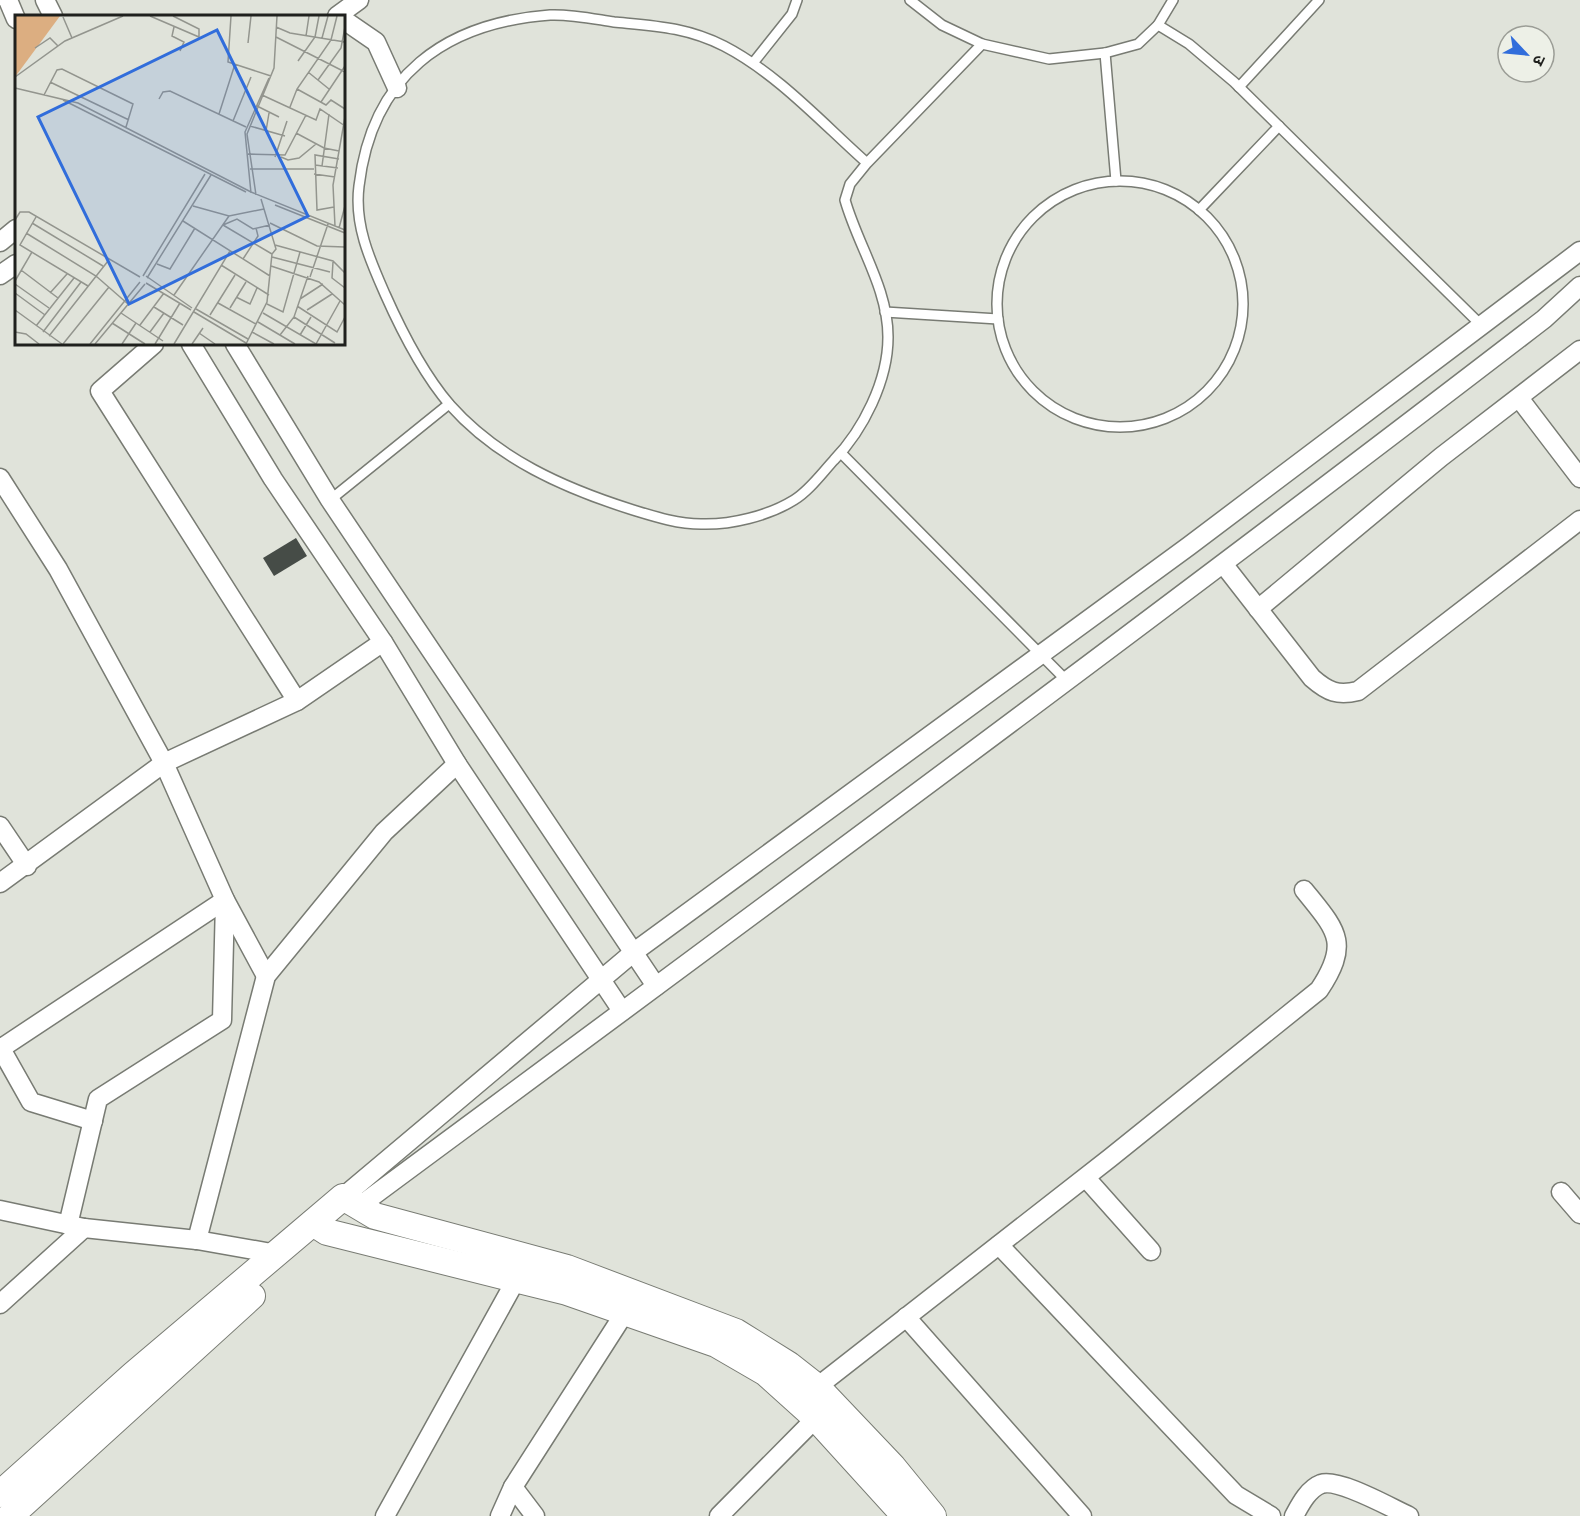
<svg xmlns="http://www.w3.org/2000/svg" width="1580" height="1516" font-family="Signika,'Noto Sans Devanagari',sans-serif">
  <style>
    .building { fill: #464c47 }
    .lines { fill: none; stroke-linecap: round; stroke-linejoin: round }
    .lane-casing { stroke: #787b73; stroke-width: 12 }
    .street-casing { stroke: #787b73; stroke-width: 21 }
    .secondary-casing { stroke: #787b73; stroke-width: 28 }
    .lane { stroke: #fff; stroke-width: 9 }
    .street { stroke: #fff; stroke-width: 18 }
    .secondary { stroke: #fff; stroke-width: 26 }
    .inset-road { fill: none; stroke: #93958e; stroke-width: 1.5 }
    .view { fill: #316ddb; fill-opacity: 0.15; stroke: #316ddb; stroke-width: 3 }
    .inset-edge { fill: none; stroke: #1f201d; stroke-width: 3 }
  </style>
  <rect width="100%" height="100%" fill="#e0e3da"/>
  <polygon class="building" points="296,538 307,556 274,576 263,558"/>
  <g class="lines">
    <defs>
      <g id="lane">
        <polyline points="910,0 942,25 982,44 1049,59 1105,53 1138,44 1158,25 1189,44 1234,82 1481,325"/>
        <polyline points="1158,25 1173,0"/>
        <polyline points="1105,53 1116,181"/>
        <polyline points="753,63 792,14 797,0"/>
        <polyline points="1239,87 1319,0"/>
        <path d="M867 163C822 123 778 74 724 46 686 27 655 26 614 22 594 19 571 14 550 15 444 23 372 76 359 186 354 225 370 260 385 294 401 330 425 376 450 405 498 459 564 488 630 509 653 516 677 524 701 524 731 525 768 516 794 500 809 491 822 473 834 460 863 430 888 381 888 337 888 288 858 246 845 200L850 184 867 163 982 44"/>
        <circle cx="1120" cy="304" r="123"/>
        <polyline points="1199,210 1279,126"/>
        <polyline points="885,312 998,319"/>
        <polyline points="841,453 1065,679"/>
        <polyline points="330,500 449,404"/>
      </g>
      <g id="street">
        <polyline points="8,0 16,19"/>
        <polyline points="45,0 53,16"/>
        <polyline points="337,16 359,0"/>
        <polyline points="344,20 376,42 397,88"/>
        <polyline points="0,242 16,229"/>
        <polyline points="0,275 16,264"/>
        <polyline points="154,344 100,391 297,701"/>
        <polyline points="191,344 273,479 383,642 457,764 622,1011"/>
        <polyline points="235,344 330,500 656,986"/>
        <polyline points="1519,398 1580,478"/>
        <polyline points="0,478 58,569 164,763 225,900 266,976"/>
        <path d="M1224 565 1312 678C1328 692 1338 696 1358 691L1580 520"/>
        <polyline points="1258,609 1441,457 1580,350"/>
        <polyline points="0,826 27,866"/>
        <polyline points="0,883 164,763 297,701 383,642"/>
        <polyline points="0,1047 31,1102 93,1121"/>
        <polyline points="0,1049 225,900"/>
        <polyline points="1086,1178 1151,1251"/>
        <polyline points="1561,1192 1580,1214"/>
        <polyline points="343,1197 634,952 1189,546 1580,251"/>
        <path d="M358 1207C755 913 1153 620 1544 319L1580 286"/>
        <polyline points="0,1210 84,1228 197,1240 277,1254"/>
        <polyline points="68,1225 98,1099 222,1020 225,902"/>
        <polyline points="197,1240 266,976 384,832 457,764"/>
        <polyline points="999,1245 1236,1495 1271,1516"/>
        <polyline points="0,1304 84,1228"/>
        <polyline points="906,1317 1082,1516"/>
        <path d="M817 1387 1110 1158 1319 990C1351 942 1336 930 1304 890"/>
        <polyline points="513,1487 535,1516"/>
        <polyline points="385,1516 517,1278"/>
        <polyline points="500,1516 513,1487 631,1303"/>
        <polyline points="719,1516 816,1418"/>
        <path d="M1294 1516C1300 1505 1308 1489 1321 1484 1339 1478 1391 1508 1409 1516"/>
      </g>
      <g id="secondary">
        <polyline points="313,1223 327,1232 567,1292 716,1344 766,1373 816,1418 905,1516"/>
        <polyline points="0,1494 133,1375 343,1197 375,1216 567,1268 736,1332 789,1365 817,1387 893,1467 933,1516"/>
        <polyline points="10,1516 252,1296"/>
      </g>
    </defs>
    <use href="#lane" class="lane-casing"/>
    <use href="#street" class="street-casing"/>
    <use href="#secondary" class="secondary-casing"/>
    <use href="#lane" class="lane"/>
    <use href="#street" class="street"/>
    <use href="#secondary" class="secondary"/>
  </g>
  <g transform="translate(15 15)">
    <rect width="330" height="330" fill="#e0e3da"/>
    <path d="M0 1H45L0 62Z" fill="#dcae81"/>
    <path class="inset-road" d="M135 1 184 22V14L158 1M216 1 213 47 256 61M48 2 57 23M159 12 157 21 169 27 165 36M261 12 275 18 330 27M291 21 294 1M261 22 330 57M307 23 313 1M233 28 236 1M20 33 35 23 43 31M283 46 300 22 304 1M293 57 314 74M0 62 50 26 108 1M303 65 326 33 330 12M35 67 114 105M0 73 63 88 236 177 330 215M282 74 311 90 316 85 330 94M29 80 42 55 47 54 118 89 111 112M247 80 301 105 305 94 330 111M144 84 148 77 155 76 231 112M48 85 231 177M306 87 330 51M242 91 264 102M275 92 282 74 316 25 322 1M204 99 220 49M218 106 236 62M235 111 270 121M251 116 254 98M281 118 309 133 324 136M233 139 270 140 291 100M260 142 272 106M266 142 273 145 284 143 301 129M300 150 323 153M307 151 314 99M235 154H299M299 159 320 162M236 178 230 117 254 63M241 180 232 119 259 53 262 1M260 190 330 218M178 191 214 201 249 194M319 192 302 195 300 140 324 144M21 202 5 230 73 271M0 205 5 197H14L125 262M168 206 255 261M17 208 88 251M255 208 302 231 330 232M208 210 257 239M208 210 222 204 238 214 255 210M320 211 318 170 330 102M324 213 330 191M11 218 81 261 113 289M260 230 318 246 330 258M257 242 315 257M228 244 243 221 241 213M318 247 317 263 330 273M142 249 155 254 180 213M206 250 254 280M256 251 304 267 330 290M6 255 43 283M128 261 190 159M131 261 177 293M295 262 313 209M132 263 196 160M0 266 17 237M131 268 176 295M0 269 34 293M0 278 30 300M35 278 52 259M159 280 214 201M221 282 235 289 242 273M285 284 308 269M203 288 241 309M252 289 268 297 285 237M282 291 322 317 330 302M139 292 168 310M215 293 231 267M181 294 233 324M0 295 47 329M292 295 317 279M179 297 231 328M106 298 148 326M248 298 301 329 325 286M195 300 220 260M279 302 320 328M243 307 280 329M97 308 130 329M125 310 149 278M21 311 59 263M0 317 11 319 24 329M28 317 66 267M135 317 149 298M237 317 259 329M184 318 200 329M265 320 279 302 293 261M285 320 296 302M34 321 93 246M48 329 94 272M75 329 125 267M80 329 130 269M107 329 121 308M140 329 165 288M159 329 215 236M177 329 188 313M231 329 252 287 257 239 261 234 246 184"/>
    <path class="view" d="M202 15 293 201 114 289 23 102Z"/>
    <rect width="330" height="330" class="inset-edge"/>
  </g>
  <g transform="translate(1526 54) rotate(116)"><circle r="28" fill="#edf0e7" stroke="#9b9d96" stroke-width="1.5"/>
  <path d="M0-4.5L10 22L0 15L-10 22Z" fill="#316ddb"/>
  <text y="-9" font-size="16" font-weight="bold" text-anchor="middle" fill="#1f201d">उ</text>
  </g>
</svg>
